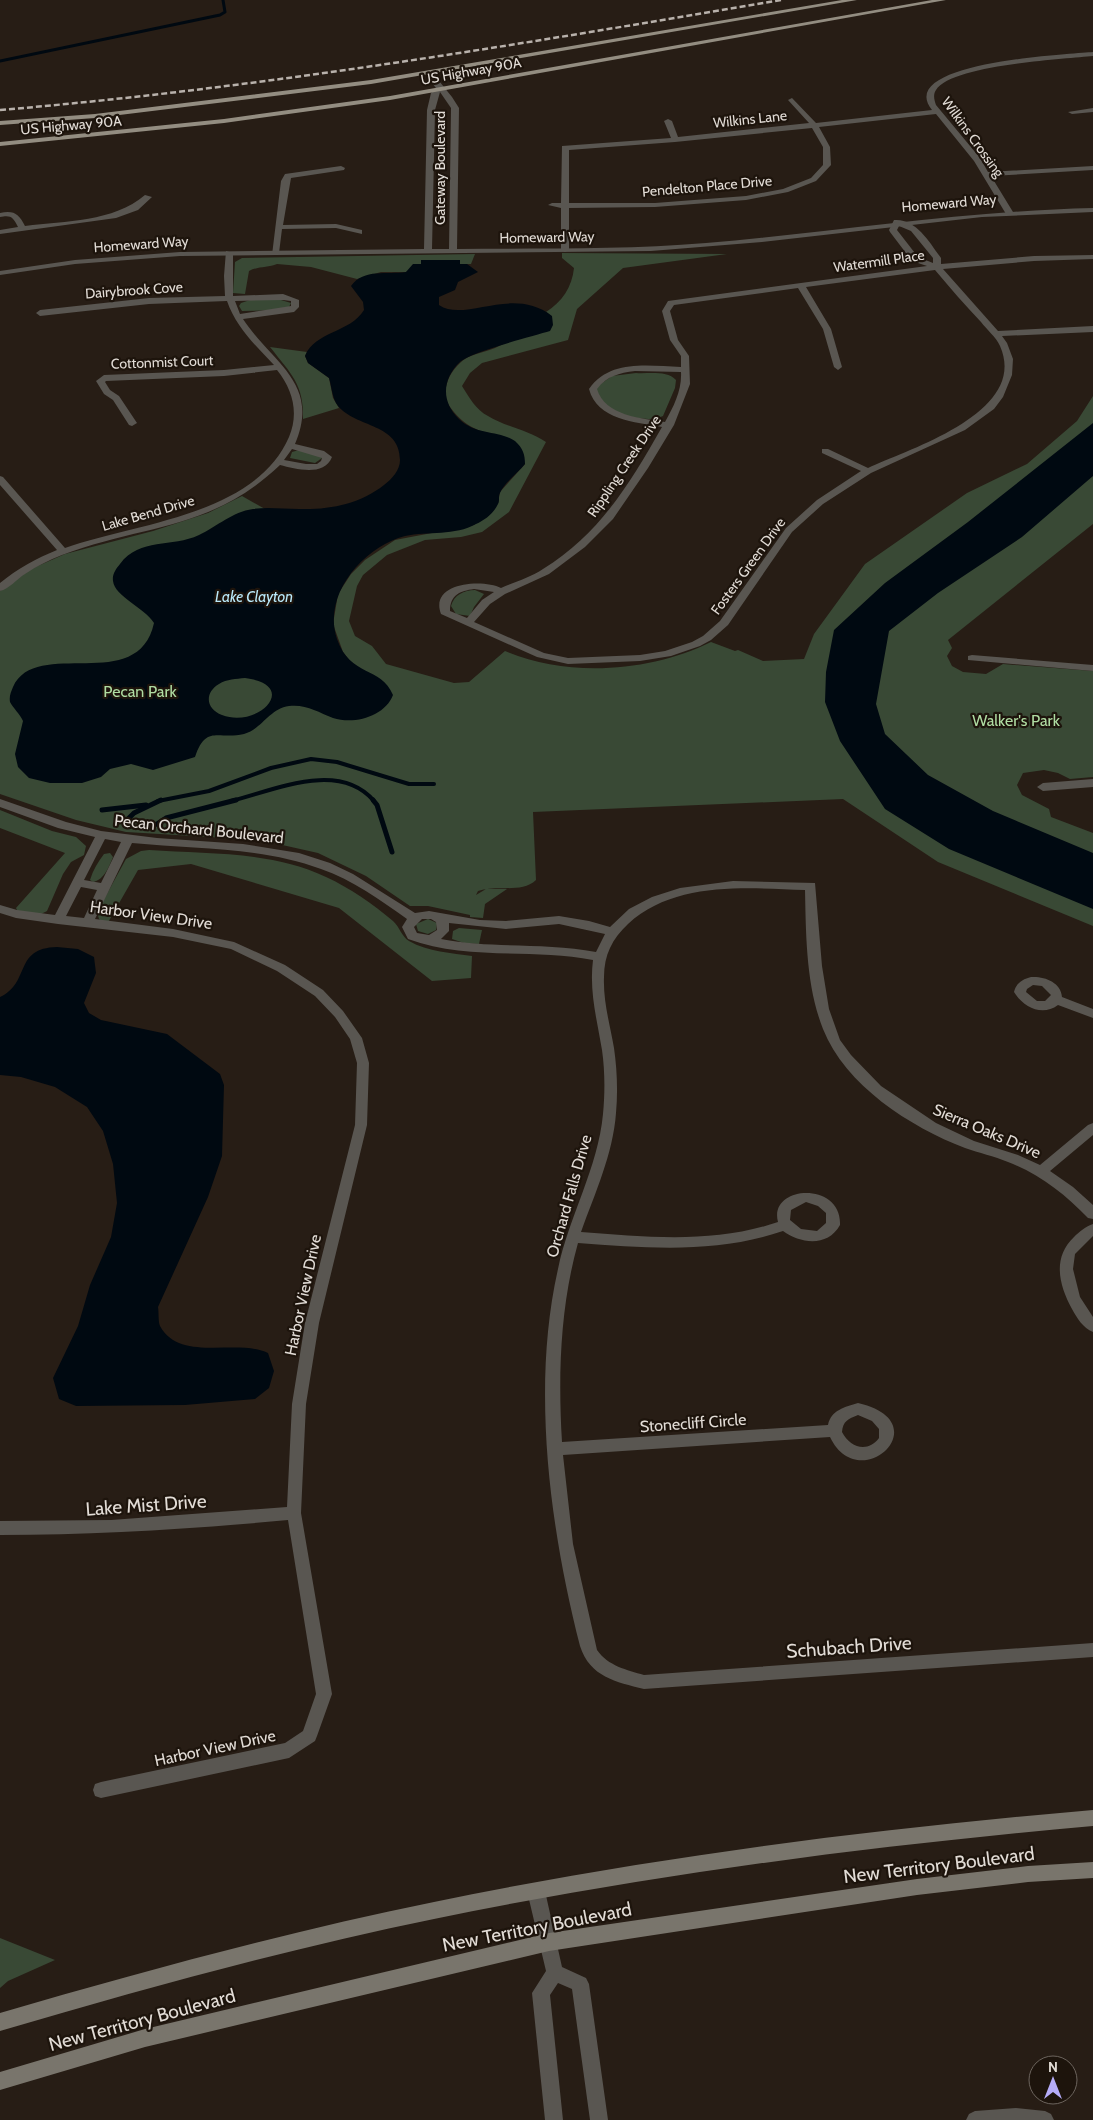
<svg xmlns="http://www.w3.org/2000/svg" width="1093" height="2120" font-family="Cabin,sans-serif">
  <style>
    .green { fill: #394935 }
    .water { fill: #000911; fill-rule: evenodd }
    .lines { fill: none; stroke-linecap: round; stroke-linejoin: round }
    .stream-far2 { stroke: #000911; stroke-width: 3 }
    .stream-far1 { stroke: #000911; stroke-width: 4 }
    .stream { stroke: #000911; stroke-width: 5 }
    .minor { fill: #595651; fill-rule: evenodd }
    .tertiary { fill: #595651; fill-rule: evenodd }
    .secondary { fill: #79756c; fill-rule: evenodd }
    .primary { fill: #938d81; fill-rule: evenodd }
    .rail { stroke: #b8b1ab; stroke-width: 2.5; stroke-dasharray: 6 3; stroke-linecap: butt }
    .labels { text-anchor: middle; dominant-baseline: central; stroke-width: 4.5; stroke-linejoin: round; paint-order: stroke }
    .far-street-label { font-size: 14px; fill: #e2dcd6; stroke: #1d140c }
    .far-water-label { font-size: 15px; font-style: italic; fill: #baeafb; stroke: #1d140c }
    .park-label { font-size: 16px; fill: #afdca2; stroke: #1d140c }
    .street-label { font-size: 16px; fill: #e2dcd6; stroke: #1d140c }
    .near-street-label { font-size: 19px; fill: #e2dcd6; stroke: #1d140c }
  </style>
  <rect width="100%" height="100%" fill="#271d15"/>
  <g class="green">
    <path d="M562 253 727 254 623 268 577 309 568 340 482 363 470 373 462 386C469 397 476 410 488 416 506 427 528 430 546 442L509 512 482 532 461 537 425 540 387 555 363 575 357 586 349 621 355 636 372 646 386 664 454 683 469 682 505 651C567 678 651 672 711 642L735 651 738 650 763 661 804 659 814 634 865 564 967 493 1027 464 1077 421 1093 396V524L948 640 952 648 947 656 952 666 963 672 986 674 1003 664 1093 671V777L1070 779 1058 773 1044 770 1023 773 1017 785 1022 795 1049 809 1051 817 1093 833V926L938 862 843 799 533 812 536 880C521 894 497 884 478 891L476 895 486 889H507L485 904 483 918 470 917V915L428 906H410L366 876 318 853 260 840 126 832 76 820 0 794V591L31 569 65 554 153 531 208 513 242 496 279 517 269 637 353 665 343 652 333 624 338 594 351 574 365 560 395 540 474 525 498 503 500 492 525 464 505 437C481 433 464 427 450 407 440 393 448 374 460 363 467 355 485 352 495 348 514 339 533 327 552 317L546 312C562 302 572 287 574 268L562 258Z"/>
    <path d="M475 254 471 264H459L460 260 421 261V264L406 272H381L357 279 311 267 277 264C268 268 258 266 249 271L245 294 233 293 235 262 242 258Z"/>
    <polygon points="250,300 281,300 291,303 289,307 281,310 242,311 239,306 241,303"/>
    <path d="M270 347 307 352 305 356 308 363 329 378 333 398 339 408 303 419C304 384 291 374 270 347Z"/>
    <path d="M636 373C648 374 667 370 676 380L675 388 663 416C647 424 616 414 601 404L595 388 612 376Z"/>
    <polygon points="299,450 321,456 322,458 315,463 290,458 292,452"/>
    <path d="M475 590 484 594 474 607 470 616 456 614 451 606C454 595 464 590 475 590Z"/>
    <polygon points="0,810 52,831 76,837 86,846 84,855 71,862 63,874 47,911 41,914 18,912 16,908 65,853 0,828"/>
    <path d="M149 850C207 854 272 851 326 877 350 888 373 904 393 921 400 927 401 936 409 941 428 952 452 953 472 956L471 978 432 981 339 908 191 864 138 870 106 926 99 919 97 912 126 859 141 851Z"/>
    <path d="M110 853 113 857C109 867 104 880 93 882L90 880C93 870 98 862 104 854Z"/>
    <polygon points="428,919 437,923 436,930 428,934 418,931 416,924"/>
    <polygon points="459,928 482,930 479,944 464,943 452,939 453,931"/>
    <polygon points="0,1938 55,1960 8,1981 0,1988"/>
  </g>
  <g class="water">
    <path d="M421 260H460V264H467L478 272 458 282 455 290 439 297V305C465 323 512 285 552 316L553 325 550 331C533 336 471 352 460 362 442 379 441 402 459 419 477 436 499 430 515 441 523 448 525 455 525 464 518 473 504 483 500 493 498 496 500 500 498 504 494 513 485 520 476 524 455 536 428 531 405 536 363 547 322 595 337 639 350 677 381 666 393 695 385 716 355 725 333 718 318 712 306 704 289 706 269 709 262 729 244 734 218 740 206 724 195 757L153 770 131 764 110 769 101 777 82 783H50L29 778 18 767 15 754 23 721C20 714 13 708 10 702 9 696 11 692 13 687 36 636 138 696 154 623 144 607 115 597 113 581 112 574 116 569 120 564 140 537 172 548 199 535 218 526 232 512 253 509 268 507 283 509 299 509 329 510 360 504 384 485 392 479 400 470 400 460 400 423 356 428 338 406 332 398 332 388 329 378L308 363 305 356C315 331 350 333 364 310L363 302 351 286C364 268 387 275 406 272L413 264H421ZM245 678C301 685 258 729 222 715 206 709 204 693 219 684 227 679 236 679 245 678Z"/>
    <polygon points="1093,423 1093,476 1022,537 938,593 889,631 876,704 885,734 928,775 993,811 1093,853 1093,909 949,849 885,809 840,741 825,702 826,672 834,630 885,583 968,522"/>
    <path d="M57 947 78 949 94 957 96 973 84 1003 89 1013 101 1020 167 1034 220 1074 224 1085 222 1156 208 1197 158 1307C159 1313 158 1321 160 1326 180 1363 238 1338 268 1353L274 1371 269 1388 255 1399 185 1405 76 1406 59 1399 53 1378 78 1326 90 1285 111 1237 117 1203 113 1164 103 1131 87 1107 55 1087 21 1077 0 1075V997C31 983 13 948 57 947Z"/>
  </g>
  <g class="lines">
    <polyline class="stream-far2" points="0,61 220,15 225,12 223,0"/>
    <g class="stream-far1">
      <polyline points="158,801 209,791 271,768 311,759 337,762 409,784 434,784"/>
      <path d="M231 801C275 790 339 760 374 801"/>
    </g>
    <g class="stream">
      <polyline points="373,800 377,805 392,852"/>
      <polyline points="102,810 146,805"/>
      <polyline points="127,820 134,813 161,800"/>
      <polyline points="157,824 166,818 236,800"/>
    </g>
    <g class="minor">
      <path d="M1093 52V56C1064 59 951 65 936 90 933 94 934 100 936 105L980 158 988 172 1093 166V170L991 176 1013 212 1012 214H1006L974 161 936 114 819 127 830 147 831 165 816 181 788 192 746 200 655 207 569 208V250L565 252 561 250V208L548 205 552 203H561L562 146 671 138 664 121 668 119 672 121 678 137 809 123 788 100 792 98 816 123 932 110C893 62 1071 54 1093 52ZM812 128 823 147V165L811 178 783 189 746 196 655 203H569V150L675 142Z"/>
      <polygon points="1093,108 1093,112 1072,114 1068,112"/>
      <polygon points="341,166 345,168 344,170 291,178 283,225 336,224 362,230 362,234 336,228 282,229 279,253 272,255 281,181 285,174"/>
      <path d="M145 195 152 197 138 210 116 218 0 234V230L18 227C13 217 11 215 0 217V213C14 210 19 214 25 226 66 221 113 222 145 195Z"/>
      <path d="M894 220C916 218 930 243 941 258V264L1034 256 1093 255V259L1034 261 943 269 998 331 1093 326V332L1002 336 1007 343 1013 359 1012 375 1003 397 994 409 965 430 871 473 823 504 792 532 728 625 711 640 700 646 671 656 640 661 568 664 537 657 441 614C429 582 483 579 501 588 515 582 531 577 543 569 600 534 630 483 662 427 635 422 597 420 589 389 610 359 648 366 681 367V356L670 340 662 311 668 301 927 266 912 261 890 232 889 230ZM899 226 911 231 933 258V263L918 257 897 230ZM935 270C950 288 965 305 981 322 987 330 996 337 1000 346 1029 412 912 448 868 468L828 449H822V453L861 471 817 500 786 528 720 621 703 636 692 642 665 651 640 655 568 658 544 653 474 622 490 604 505 594 549 574 585 547 613 519 648 468 674 425 690 384 689 356 678 340 670 311 674 305 798 288 823 329 834 367 838 370 842 367 831 329 806 287ZM635 371 681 372C682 390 674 406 665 422 641 418 605 416 597 389 607 376 619 373 635 371ZM474 589 494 592 482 600 467 618 450 611C450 595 460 591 474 589Z"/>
      <path d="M226 251 233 253V296L283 294 299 300V307L294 312 243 319C272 363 321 383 295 444L324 451 332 457C324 477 296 469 280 465 211 531 144 524 62 555 49 560 37 566 25 574 17 579 9 589 0 591V583C17 569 37 558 57 550L0 485V476L3 477 65 548C135 523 255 516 289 437 299 413 293 390 277 370L224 376 106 381 105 382 110 390 119 396 137 423 132 426 129 425 113 400 104 394 96 381 104 375 224 370 274 365C255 345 236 327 227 301L149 304 40 316 36 313 40 310 149 298 225 296 224 276ZM283 300 291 301V306L240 314 235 301ZM292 449 322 458 321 461 317 464H306L284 460Z"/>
      <polygon points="972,655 1093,665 1093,671 968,660 968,656"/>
      <polygon points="1093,779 1093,787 1043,791 1037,787 1043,783"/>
      <path d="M0 799 66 822 101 831 157 838 243 844 299 853 330 863 353 874 415 913 429 911 480 920 506 921 559 916 589 921 610 927 629 909 652 897 680 888 733 881 815 883 822 966 829 1009 840 1040 851 1055 881 1086 936 1123 974 1141 1018 1155 1040 1165 1088 1125 1093 1123V1135L1050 1171 1073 1187 1093 1205V1219L1088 1218C1065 1194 1039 1174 1008 1162 994 1156 979 1153 965 1148 910 1127 845 1085 823 1029 806 986 806 935 805 890 746 888 675 881 628 924 612 939 604 955 604 977 603 1001 610 1025 614 1048 617 1069 618 1091 616 1113 613 1154 595 1193 581 1232 647 1237 714 1244 778 1222 768 1185 842 1181 840 1225 828 1247 801 1244 783 1231 716 1254 648 1248 578 1243 560 1307 558 1376 562 1442L828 1425C831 1410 845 1407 858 1403 941 1422 859 1498 830 1437L563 1455 573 1544 597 1650C608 1666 627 1670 644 1675L1093 1643V1657L644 1689C616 1682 590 1677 580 1646 550 1529 531 1388 558 1269 569 1216 598 1168 603 1114 605 1093 605 1071 602 1050 597 1020 589 991 593 960 532 948 467 961 408 939L402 927 407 919C380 900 353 880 321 869 261 847 195 849 132 843L95 919 173 929 234 942 285 965 323 990 343 1011 362 1038 369 1063 367 1125 319 1323 306 1404 301 1513 332 1694 317 1736 315 1741 289 1758 101 1798 95 1796 93 1790 95 1784 101 1782 285 1743 303 1731 316 1694 288 1520C192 1529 96 1535 0 1535V1521L111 1520 287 1507 292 1404 305 1323 355 1125 357 1063 350 1039 335 1017 315 996 277 971 231 949 173 937 58 924 16 918 0 913V905L17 910 55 915 95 837 58 828 0 807ZM105 839 121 842 101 883 84 880ZM81 887 97 890 84 918 66 916ZM422 919H431L436 922 437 930 429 935 417 933 414 927ZM449 923 506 929 559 924 605 934 596 952C545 942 492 949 441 939L449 931ZM806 1202 818 1206 826 1213V1223L817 1231 801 1229 790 1220 791 1210ZM858 1415 872 1421 879 1429V1438C868 1453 850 1448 842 1432 843 1421 848 1419 858 1415Z"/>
      <path d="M1031 977C1044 976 1061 982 1062 997L1093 1009V1018L1058 1005C1042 1017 1023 1007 1014 992 1016 983 1023 979 1031 977ZM1033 985 1042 986 1051 995 1045 1001H1037L1026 992 1027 989Z"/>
      <path d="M1093 1224V1236L1075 1254 1073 1269 1080 1297 1093 1317V1332C1083 1328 1077 1318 1072 1309 1059 1285 1052 1258 1074 1237 1079 1232 1086 1226 1093 1224Z"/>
      <polygon points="536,1883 542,1885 545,1891 562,1967 586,1978 589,1984 608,2120 590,2120 572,1989 558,1983 550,1995 563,2120 545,2120 532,1993 546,1971 527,1891 530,1885"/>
      <polygon points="1016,2108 1045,2111 1051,2114 1054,2120 966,2120 969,2114 975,2111"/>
    </g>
    <path class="tertiary" d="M425 71H431L452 97 459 108 457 249C540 248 623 250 706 243 835 232 963 211 1093 208V212L982 217 762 242 651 251 180 256 75 264 0 275V271L75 260 180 252 424 249 427 110 431 93 436 88 424 73ZM440 92 451 108 449 249H432L435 110Z"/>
    <g class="secondary">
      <path d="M1093 1810V1826C871 1846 652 1874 434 1919 287 1949 143 1989 0 2031V2013C143 1971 287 1932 434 1902 652 1857 871 1829 1093 1810Z"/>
      <polygon points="1093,1862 1093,1878 1028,1882 917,1895 549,1951 145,2047 0,2090 0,2072 145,2029 549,1933 917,1879 1028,1866"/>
    </g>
    <g class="primary">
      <polygon points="842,0 857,0 371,84 95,118 0,125 0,121 95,114 371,80"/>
      <polygon points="932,0 946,0 390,100 224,123 0,146 0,142 224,119 390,96"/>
    </g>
    <path class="rail" d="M0 110C263 88 521 44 781 0"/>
  </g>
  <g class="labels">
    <g class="far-street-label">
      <text transform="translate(471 71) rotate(-10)">US Highway 90A</text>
      <text transform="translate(750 119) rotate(-6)">Wilkins Lane</text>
      <text transform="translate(71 125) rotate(-5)">US Highway 90A</text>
      <text transform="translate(973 137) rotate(54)">Wilkins Crossing</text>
      <text transform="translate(440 168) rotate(-90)">Gateway Boulevard</text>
      <text transform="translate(707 186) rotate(-5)">Pendelton Place Drive</text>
      <text transform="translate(949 203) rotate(-5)">Homeward Way</text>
      <text transform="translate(547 237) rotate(-1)">Homeward Way</text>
      <text transform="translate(141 244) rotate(-4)">Homeward Way</text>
      <text transform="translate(879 261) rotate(-8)">Watermill Place</text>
      <text transform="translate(134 290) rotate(-4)">Dairybrook Cove</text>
      <text transform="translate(162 362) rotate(-2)">Cottonmist Court</text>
      <text transform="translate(624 466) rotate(-56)">Rippling Creek Drive</text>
      <text transform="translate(148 513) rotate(-16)">Lake Bend Drive</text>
      <text transform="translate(748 566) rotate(-54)">Fosters Green Drive</text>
    </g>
    <g class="far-water-label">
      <text x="254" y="597">Lake Clayton</text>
    </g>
    <g class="park-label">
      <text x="140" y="691">Pecan Park</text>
      <text x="1016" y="720">Walker's Park</text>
    </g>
    <g class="street-label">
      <text transform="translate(199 829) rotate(6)">Pecan Orchard Boulevard</text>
      <text transform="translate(151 915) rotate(8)">Harbor View Drive</text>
      <text transform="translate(987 1131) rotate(23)">Sierra Oaks Drive</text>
      <text transform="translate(569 1196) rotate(-74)">Orchard Falls Drive</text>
      <text transform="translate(303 1295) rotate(-78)">Harbor View Drive</text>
      <text transform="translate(693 1423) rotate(-4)">Stonecliff Circle</text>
      <text transform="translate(215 1748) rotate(-12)">Harbor View Drive</text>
    </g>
    <g class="near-street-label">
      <text transform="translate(146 1505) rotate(-4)">Lake Mist Drive</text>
      <text transform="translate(849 1647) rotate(-4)">Schubach Drive</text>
      <text transform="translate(939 1865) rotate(-7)">New Territory Boulevard</text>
      <text transform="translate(537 1927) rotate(-11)">New Territory Boulevard</text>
      <text transform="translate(142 2020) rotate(-15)">New Territory Boulevard</text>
    </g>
  </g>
  <g transform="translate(1053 2080)"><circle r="24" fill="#1d140c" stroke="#6c645d"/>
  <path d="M0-4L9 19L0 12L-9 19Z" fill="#b5acf8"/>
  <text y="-8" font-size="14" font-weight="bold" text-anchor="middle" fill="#e2dcd6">N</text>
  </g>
</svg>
